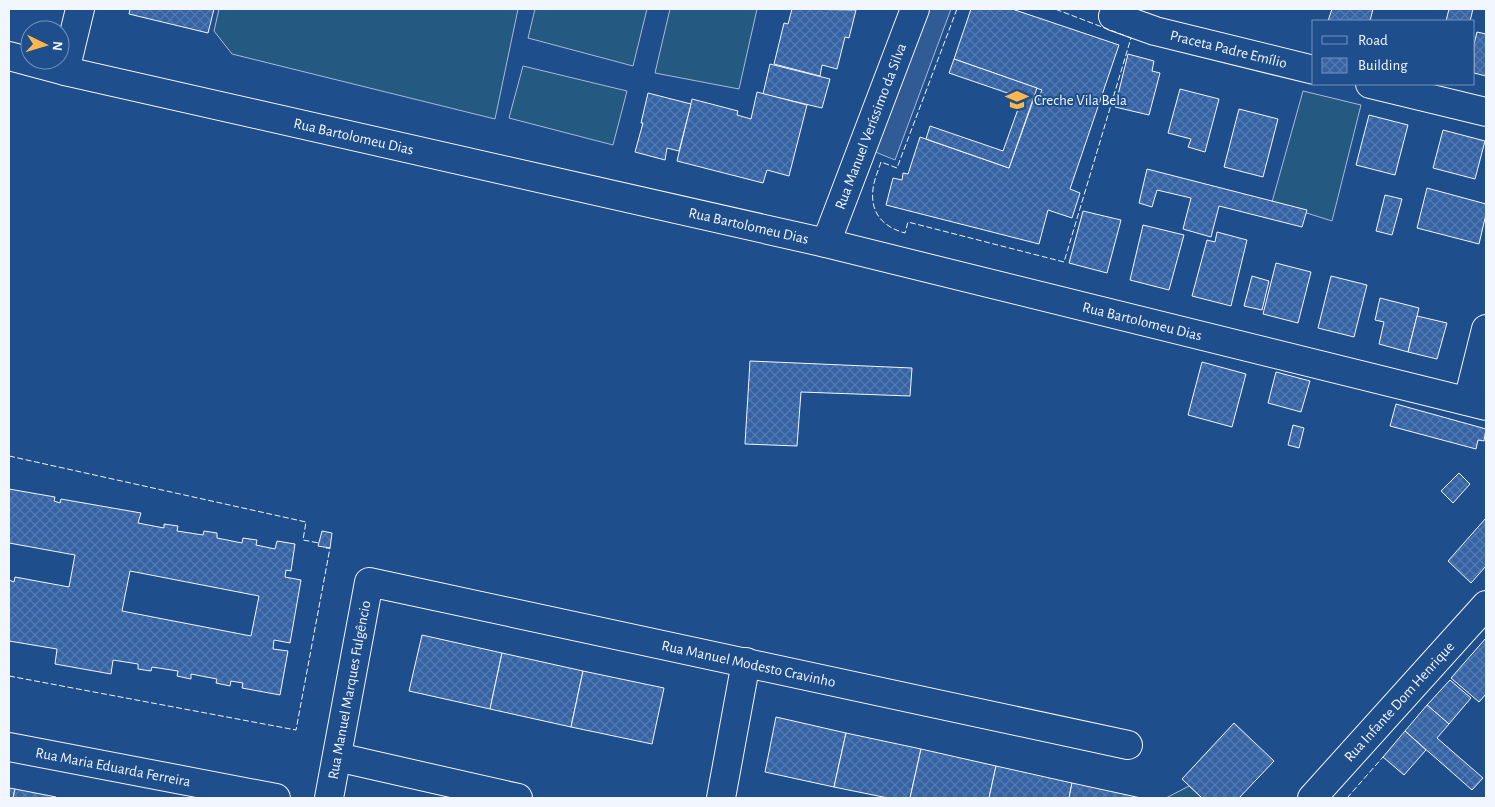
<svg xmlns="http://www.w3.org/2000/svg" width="1495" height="807" font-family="'Alegreya Sans',sans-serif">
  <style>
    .grass { fill: #245a82; stroke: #a8bbd7 }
    .parking { fill: #305b95; stroke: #a8bbd7 }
    .building { fill: url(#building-cross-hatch); stroke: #f2f6ff; fill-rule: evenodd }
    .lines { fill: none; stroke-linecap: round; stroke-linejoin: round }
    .minor-casing { stroke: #f2f6ff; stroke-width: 30 }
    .minor { stroke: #1f4e8c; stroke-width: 28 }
    .fence { stroke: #f2f6ff; stroke-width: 1; stroke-dasharray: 6 2.5; stroke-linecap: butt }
    .labels { text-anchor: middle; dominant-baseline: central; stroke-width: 4; stroke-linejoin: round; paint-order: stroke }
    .street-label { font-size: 15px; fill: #f2f6ff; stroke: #1f4e8c }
    .poi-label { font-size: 15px; fill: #f2f6ff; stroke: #1f4e8c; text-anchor: start }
  </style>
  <defs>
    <pattern id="building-cross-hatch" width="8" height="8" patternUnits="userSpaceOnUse" patternTransform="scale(1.25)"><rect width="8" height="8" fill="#3563a3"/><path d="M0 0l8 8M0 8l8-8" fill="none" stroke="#537ab1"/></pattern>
  </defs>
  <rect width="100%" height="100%" fill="#1f4e8c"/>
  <g class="grass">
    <polygon points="219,9 518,9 495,119 232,54 214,31"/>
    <polygon points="535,9 647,9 633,66 528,38"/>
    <polygon points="670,9 757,9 739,89 655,73"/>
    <polygon points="523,66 627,91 613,145 509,118"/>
    <polygon points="1303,91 1361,105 1332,221 1272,202"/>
    <polygon points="1189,786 1202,798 1166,798"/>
  </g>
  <polygon class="parking" points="927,9 951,9 895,160 873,151"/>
  <g class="building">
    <polygon points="130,9 214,9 208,33 129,14"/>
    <polygon points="792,9 856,10 849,38 845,37 837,69 822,65 820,76 774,64 784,23 788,24"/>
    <polygon points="971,9 1012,9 1119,45 1070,189 1080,193 1072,218 1048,210 1039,244 886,205 893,178 902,180 903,173 908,174 920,137 1009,168 1033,101 1037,102 1042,90 954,59"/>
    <polygon points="1332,9 1373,9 1370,21 1328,21"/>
    <polygon points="1449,9 1473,9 1470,21 1446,21"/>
    <polygon points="1477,32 1486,34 1486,76 1474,73 1474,44"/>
    <polygon points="1128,54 1154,61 1152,71 1160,73 1149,115 1115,107"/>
    <polygon points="954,59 1037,88 1009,168 926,139 930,126 1003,151 1022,98 949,73"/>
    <polygon points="770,64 830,79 822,108 763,94"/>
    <polygon points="1180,89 1219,99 1205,152 1188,147 1191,139 1168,133"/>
    <polygon points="757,92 807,105 789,176 767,170 763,183 677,161 692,99 738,111 737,115 751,119"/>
    <polygon points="648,93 691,104 679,151 667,148 665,160 635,152 643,123 641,123"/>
    <polygon points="1239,109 1278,119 1263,177 1224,167"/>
    <polygon points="1369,115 1408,125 1395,175 1356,165"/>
    <polygon points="1443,130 1485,141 1475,179 1433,168"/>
    <polygon points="1147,169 1307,210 1302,227 1219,206 1211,237 1183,229 1191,198 1157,190 1152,207 1139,203"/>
    <polygon points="1427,188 1486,204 1486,214 1479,244 1417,228"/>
    <polygon points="1385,195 1402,199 1392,235 1376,231"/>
    <polygon points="1083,211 1121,220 1107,273 1069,263"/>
    <polygon points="1143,225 1184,235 1169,290 1130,280"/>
    <polygon points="1217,232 1247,240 1231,306 1192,296 1207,240 1215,242"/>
    <polygon points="1276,263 1311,272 1298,323 1263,314"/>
    <polygon points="1252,276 1269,281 1262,310 1244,306"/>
    <polygon points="1331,276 1367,285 1354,337 1318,328"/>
    <polygon points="1380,298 1419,308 1408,352 1379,344 1384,322 1375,320"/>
    <polygon points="1417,316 1447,323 1437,359 1408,352"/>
    <polygon points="750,361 912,368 910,396 801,392 797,446 745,444"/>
    <polygon points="1202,362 1246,374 1232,427 1188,415"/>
    <polygon points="1276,372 1310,381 1301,412 1268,403"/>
    <polygon points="1396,404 1486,429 1484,441 1478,440 1476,449 1390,426"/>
    <polygon points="1293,425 1304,428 1299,448 1288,445"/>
    <polygon points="1459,473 1470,484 1453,503 1441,491"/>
    <path d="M9 489 55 497 54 501 60 503 61 499 141 513 138 523 164 528V524L178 526 177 531 203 535 204 531 217 533V538L242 543 243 538 257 540 256 545 275 549 277 541 295 544 291 571 286 570 285 577 301 580 290 643 274 640 273 649 288 651 280 695 242 688 243 683 231 681 230 686 216 683 217 679 191 674V679L177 676 178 671 152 667 151 671 138 669V664L113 660 111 674 55 664 57 649 9 641V580L14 582 15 577 69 587 75 555 9 543ZM130 571 259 596 251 636 122 611Z"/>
    <polygon points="1486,518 1486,566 1471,583 1448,561"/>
    <polygon points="322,531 332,533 330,548 318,546"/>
    <polygon points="422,635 502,653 490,709 409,691"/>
    <polygon points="1486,638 1486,694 1479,702 1451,678"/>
    <polygon points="502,653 583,671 571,727 490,709"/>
    <polygon points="583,671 664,688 652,744 571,727"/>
    <polygon points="1450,680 1471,698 1449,724 1427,705"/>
    <polygon points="1427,705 1449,724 1437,738 1483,778 1472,790 1405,731"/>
    <polygon points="776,717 846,733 834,787 765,772"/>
    <polygon points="1234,723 1274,761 1239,798 1202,798 1182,779"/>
    <polygon points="1405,731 1426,750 1404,775 1383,757"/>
    <polygon points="846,733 921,749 910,798 888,798 834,787"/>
    <polygon points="921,749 996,766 989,798 910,798"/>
    <polygon points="996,766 1072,783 1069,798 989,798"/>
    <polygon points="1072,783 1141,798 1069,798"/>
    <polygon points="9,788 15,789 13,798 9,798"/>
    <polygon points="15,789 56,797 56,798 13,798"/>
  </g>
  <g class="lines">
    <defs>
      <g id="minor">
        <path id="s1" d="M1116 9 1113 16 1155 31 1314 70"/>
        <path id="s2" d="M9 56 65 71 826 243 1486 406"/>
        <polyline points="65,71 80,9"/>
        <polyline points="1370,84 1486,112"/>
        <path id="s3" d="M826 243 915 9"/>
        <polyline points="1468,401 1486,329"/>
        <path id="s4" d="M9 747 276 798"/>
        <polyline points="337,757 518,798"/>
        <path id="s5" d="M329 798 369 582 1128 745"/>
        <polyline points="721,798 746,662"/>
        <path id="s6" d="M1312 798 1486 605"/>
      </g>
    </defs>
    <use href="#minor" class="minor-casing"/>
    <use href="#minor" class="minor"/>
    <g class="fence">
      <path d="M957 9 897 168 881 162C878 171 874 180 873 189 870 213 883 227 905 233L908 222 1064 262 1131 38 1055 9"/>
      <polyline points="9,456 306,522 303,540 319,543 319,544"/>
      <polyline points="9,676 296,730 330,548 326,548"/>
      <polyline points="1347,798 1383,757"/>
    </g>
  </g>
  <defs>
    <symbol id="school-bare" viewBox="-9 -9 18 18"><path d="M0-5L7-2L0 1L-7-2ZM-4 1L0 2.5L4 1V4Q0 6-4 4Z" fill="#ffb74d" stroke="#1f4e8c" stroke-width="2.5" paint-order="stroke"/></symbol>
  </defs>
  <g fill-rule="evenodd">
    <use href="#school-bare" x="1001" y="84" width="32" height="32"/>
  </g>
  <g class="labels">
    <g class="street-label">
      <text stroke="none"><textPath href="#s1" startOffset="128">Praceta Padre Emílio</textPath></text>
      <text stroke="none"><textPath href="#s3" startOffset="125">Rua Manuel Veríssimo da Silva</textPath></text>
      <text stroke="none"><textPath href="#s2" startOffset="354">Rua Bartolomeu Dias</textPath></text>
      <text stroke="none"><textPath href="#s2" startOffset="759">Rua Bartolomeu Dias</textPath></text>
      <text stroke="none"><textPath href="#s2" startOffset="1164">Rua Bartolomeu Dias</textPath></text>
      <text stroke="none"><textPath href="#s5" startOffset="608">Rua Manuel Modesto Cravinho</textPath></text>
      <text stroke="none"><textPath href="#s5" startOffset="110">Rua Manuel Marques Fulgêncio</textPath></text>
      <text stroke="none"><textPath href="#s6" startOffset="130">Rua Infante Dom Henrique</textPath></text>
      <text stroke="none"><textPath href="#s4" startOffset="106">Rua Maria Eduarda Ferreira</textPath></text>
    </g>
    <g class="poi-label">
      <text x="1034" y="100">Creche Vila Bela</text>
    </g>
  </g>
  <rect width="1495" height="807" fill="none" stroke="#f2f6ff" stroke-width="20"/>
  <rect x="1312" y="20" width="162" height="65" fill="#1f4e8c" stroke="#7391ba"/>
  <rect x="1322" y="36" width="25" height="8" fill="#1f4e8c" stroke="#7391ba"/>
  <text x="1358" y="45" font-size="15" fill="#f2f6ff">Road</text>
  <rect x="1322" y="58" width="25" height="15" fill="url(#building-cross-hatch)" stroke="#7391ba"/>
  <text x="1358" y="70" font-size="15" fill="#f2f6ff">Building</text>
  <g transform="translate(45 45) rotate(95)"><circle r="24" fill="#1f4e8c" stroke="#7391ba"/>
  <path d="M0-4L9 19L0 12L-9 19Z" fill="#ffb74d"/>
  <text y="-8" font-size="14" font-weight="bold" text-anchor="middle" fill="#f2f6ff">N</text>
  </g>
</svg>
